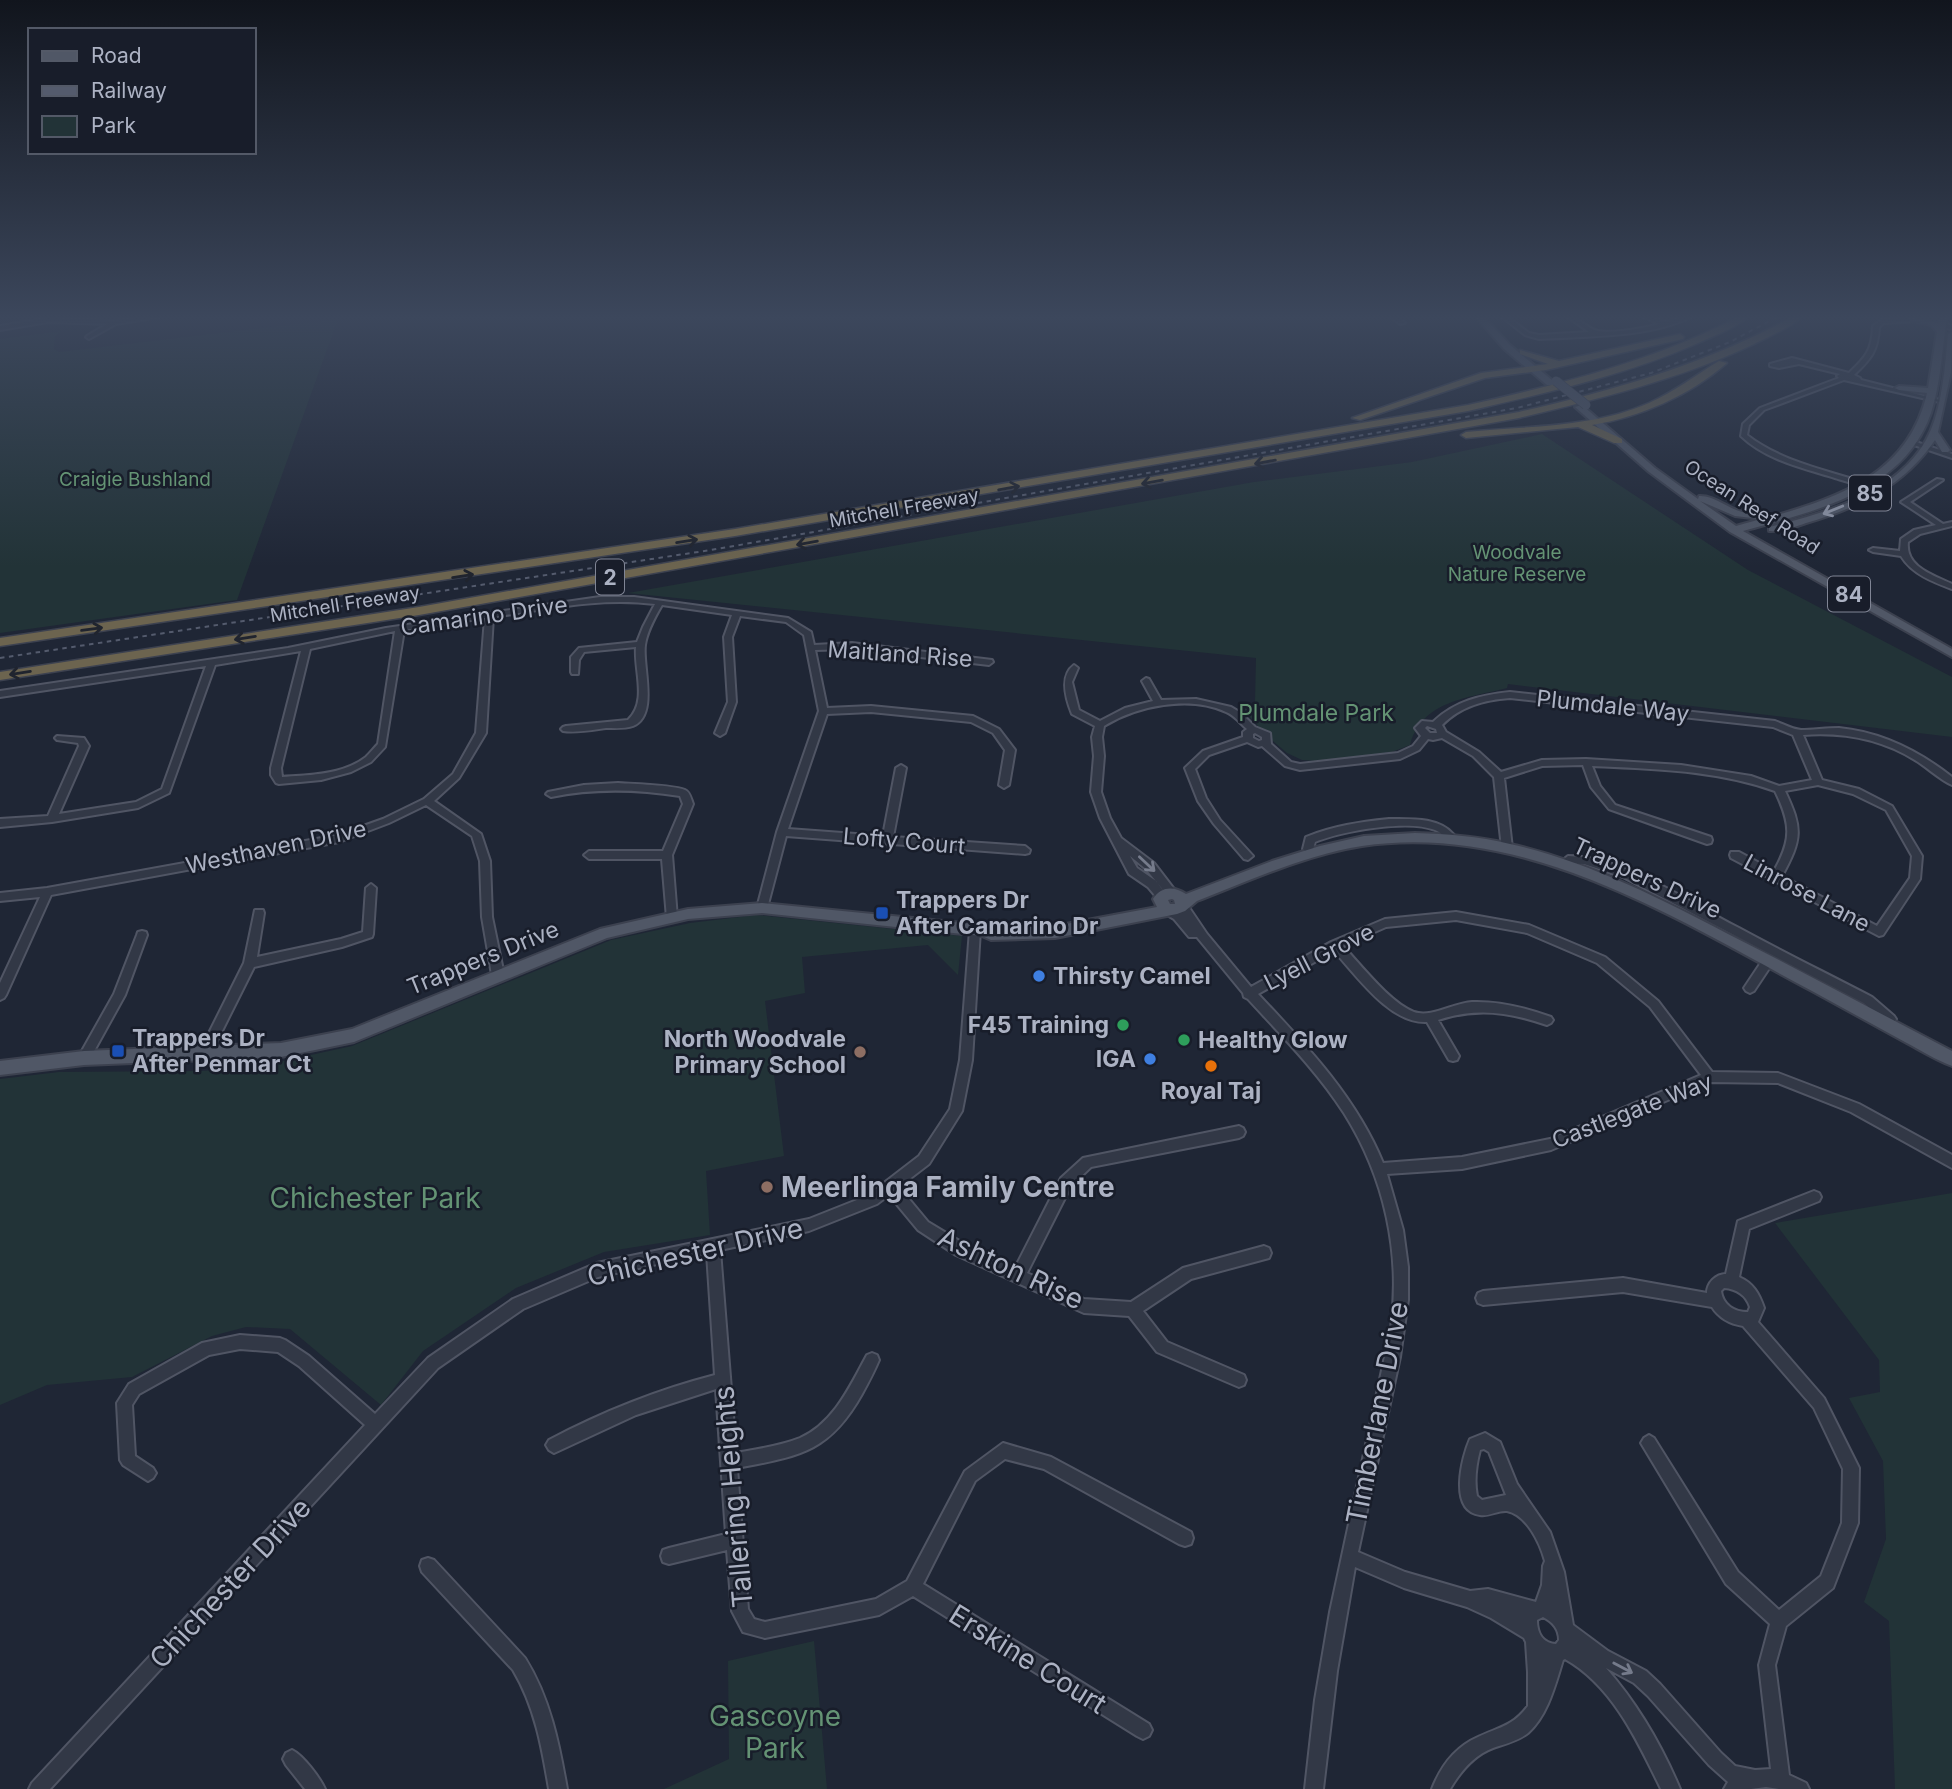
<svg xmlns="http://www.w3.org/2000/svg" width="1952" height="1789" font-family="Inter,sans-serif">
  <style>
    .green { fill: #223337 }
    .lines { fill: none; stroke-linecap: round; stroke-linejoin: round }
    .minor-casing { stroke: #505564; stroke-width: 4 }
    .major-casing { stroke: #3c414f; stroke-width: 4 }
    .highway-casing { stroke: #3d4250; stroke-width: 3 }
    .minor { fill: #323846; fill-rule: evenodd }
    .major { fill: #505766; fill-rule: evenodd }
    .highway { fill: #6c644f; fill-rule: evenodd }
    .rail { stroke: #545b6d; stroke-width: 2; stroke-dasharray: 4.5 4.5; stroke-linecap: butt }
    .major-bridge-casing { stroke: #3c414f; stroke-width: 10; stroke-linecap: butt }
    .major-bridge { stroke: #505766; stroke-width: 9 }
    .oneway { stroke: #20242e }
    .oneway2 { stroke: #959bac }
    .oneway3 { stroke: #757b8b }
    .transit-dot { fill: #1a4fb4; stroke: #181d2a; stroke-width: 2.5 }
    .shop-dot { fill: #3f7fe0; stroke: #181d2a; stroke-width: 2.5 }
    .leisure-dot { fill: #2e9e5b; stroke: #181d2a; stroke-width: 2.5 }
    .education-dot { fill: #8d6e63; stroke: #181d2a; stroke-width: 2.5 }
    .food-dot { fill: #e8710a; stroke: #181d2a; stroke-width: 2.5 }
    .labels { text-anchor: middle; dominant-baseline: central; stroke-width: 5; stroke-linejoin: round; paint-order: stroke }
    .far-park-label { font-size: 19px; fill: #649374; stroke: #181d2a }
    .far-street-label { font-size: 19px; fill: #acb2c3; stroke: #181d2a }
    .shield { fill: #181d2a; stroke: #808595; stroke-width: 2 }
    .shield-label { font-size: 21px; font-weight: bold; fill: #acb2c3 }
    .street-label { font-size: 23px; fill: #acb2c3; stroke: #181d2a }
    .park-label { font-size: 23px; fill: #649374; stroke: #181d2a }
    .poi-label { font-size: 23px; font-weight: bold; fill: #acb2c3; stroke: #181d2a; text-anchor: start }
    .near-poi-label { font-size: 28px; font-weight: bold; fill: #acb2c3; stroke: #181d2a; text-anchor: start }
    .near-park-label { font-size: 28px; fill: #649374; stroke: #181d2a }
    .near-street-label { font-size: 28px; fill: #acb2c3; stroke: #181d2a }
  </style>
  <rect width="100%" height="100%" fill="#1f2635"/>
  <g class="green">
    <polygon points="338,319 237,600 0,633 0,339 61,331 55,337 54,349 59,352"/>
    <path d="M1542 434 1748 570 1952 677V737L1508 684 1507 688C1469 698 1422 700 1410 745L1392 752 1315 761 1302 760 1287 753 1266 735 1242 708 1255 702 1256 658 628 593 1254 482 1412 462Z"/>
    <polygon points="756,915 962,936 958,975 928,945 802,957 805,993 765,1001 784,1156 706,1171 710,1235 604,1252 516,1288 423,1351 381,1405 290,1329 246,1327 212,1336 132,1377 47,1385 0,1405 0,1079 59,1072 201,1071 256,1067 352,1046 611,940 690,923"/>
    <polygon points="1952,1193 1952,1789 1895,1789 1889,1621 1864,1602 1886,1539 1883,1461 1849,1398 1880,1392 1879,1360 1775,1223"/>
    <polygon points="814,1641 827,1789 664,1789 729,1759 728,1661"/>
  </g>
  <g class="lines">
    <defs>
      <g id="minor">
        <polygon points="147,317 159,317 116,324 89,339 86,337 87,336 107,324 48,322 0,330 0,326 48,318 114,321"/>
        <polygon points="1391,317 1397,317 1405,323 1400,324"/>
        <path d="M1502 317H1508L1529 333 1539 335 1589 332 1568 317C1580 317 1587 329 1598 331 1610 334 1646 328 1659 324L1644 317C1653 317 1660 322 1667 321 1676 320 1682 316 1691 317 1648 338 1588 336 1539 339L1525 335Z"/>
        <path d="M1936 317H1945V319L1937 320 1952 326V330L1932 322V320L1884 323 1879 327C1878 351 1871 359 1854 375L1860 378 1861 380 1944 401V403L1844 380 1764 410 1749 425 1747 435C1782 462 1826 470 1866 483V485C1856 485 1845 481 1835 478 1803 468 1766 460 1741 436L1743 424 1760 408 1839 378 1837 376 1840 374 1799 364 1779 368 1770 366V364L1792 358 1849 373C1866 357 1872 350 1873 326L1883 319Z"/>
        <polygon points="1913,441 1952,454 1952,458 1911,444 1910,443"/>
        <path d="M1937 479 1943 480 1910 502 1943 524 1952 522V526L1920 534 1908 542C1905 567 1933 575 1952 584V589C1933 582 1912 574 1901 556L1873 552 1869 550 1873 548 1900 551 1901 539 1914 530 1936 525 1901 502Z"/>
        <path d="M600 597H634L788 618 811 632 814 645 852 643 992 660 993 662 989 665 852 649 815 650 827 708 871 706 973 716 999 729 1015 750 1009 785 1004 788 999 785 1005 750 993 733 971 722 871 712 827 714 788 829 883 836 896 768 901 765 906 768 893 837 1025 846 1030 850 1029 853 1025 854 786 836 767 908 766 911H758L757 908 777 832 819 711 804 635 786 622 740 616 732 637 736 702 725 733 720 736 715 733 728 702 724 637 732 615 662 605C655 617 647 631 645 645 642 666 659 715 633 726 625 729 614 728 606 728 592 730 576 733 563 731L561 729 563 727 566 726 628 720C648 701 634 671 636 647L584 652 579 660 578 674H572L571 672V657L579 648 637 642 643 627 655 604C600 597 547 609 493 617L486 733 459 778 434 801 481 834 490 861 492 917 504 975 502 978 498 979 494 978 492 975 482 917 480 861 472 836 426 805 389 823 339 842 51 895 6 995 4 998 0 1000V983L40 897 0 901V893L47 888 338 835 383 819 424 799 453 774 476 733 485 618 404 630 385 747 371 762 351 772 321 780 279 784 276 783 271 775V768L301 651 215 665 169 793 138 808 52 822 0 827V819L48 816 79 746 78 743 57 740 55 738 57 736 84 738 89 746 59 814 136 802 162 789 206 666 0 697V691L288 648 386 628ZM395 631 378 744C374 748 370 753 366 757 343 775 309 775 282 777L281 768 310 649Z"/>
        <path d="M1074 665 1078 668 1072 682 1079 710 1100 721 1125 708 1153 701 1142 681 1146 678 1149 679 1161 700 1196 699 1231 707 1241 713 1255 727 1270 733 1271 744 1291 762 1300 764 1398 753 1413 746 1421 736 1415 728 1422 721 1433 722C1455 701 1481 695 1510 692L1775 721C1783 724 1792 729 1801 730 1813 730 1826 728 1839 728 1881 732 1919 751 1952 777V785C1939 779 1928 768 1915 760 1881 739 1843 732 1803 735L1822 780 1859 789 1892 806 1922 856 1920 879 1883 935 1879 936 1731 858 1730 855 1731 852H1739L1774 871C1792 839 1791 824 1775 791 1717 770 1654 769 1592 766L1600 786 1615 805 1711 837 1712 840 1711 843 1707 844 1609 809 1591 787 1583 765 1542 766 1504 778 1512 848 1507 852 1502 848 1494 777 1473 756 1442 738 1433 740 1428 739 1419 750 1400 759 1300 770 1285 766 1262 746 1258 747 1247 742 1209 755 1195 769 1206 798 1220 820 1253 856 1248 860 1244 859 1214 824 1198 801 1185 768 1203 751 1243 737V732L1247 729C1240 723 1234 715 1226 712 1189 695 1137 706 1104 726L1102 737 1104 756 1101 792 1110 818 1121 838 1154 863 1177 893 1172 897 1168 896 1146 869 1130 856 1137 868 1156 881 1167 896 1166 899H1158L1148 887 1129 874 1100 818 1091 792 1094 756 1092 737 1095 726 1072 714C1066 699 1059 676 1074 665ZM1510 698 1773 727 1793 735 1812 780 1779 786 1751 776 1681 765 1586 759 1542 760 1501 772 1479 752 1446 732 1442 725C1461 706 1484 700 1510 698ZM1427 726 1436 729 1437 733H1430L1425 728ZM1255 733 1262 737V740L1259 741 1253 738V734ZM1818 785 1853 794 1886 810 1912 856 1910 878 1877 926 1782 876C1802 839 1803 829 1785 791Z"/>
        <path d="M618 783C632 784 673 785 685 790 690 792 691 799 693 804L672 855 677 918 676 921H668L667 918 662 859H589L584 855 589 851H663L683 804 680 796C636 789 594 788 551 797L546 794 548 792 584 785Z"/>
        <path d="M1389 819C1411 819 1439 817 1454 835L1449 839C1444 836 1440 832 1435 830 1408 819 1341 831 1315 842L1312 852 1308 853 1303 849 1306 837C1333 826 1360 822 1389 819Z"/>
        <path d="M1568 856C1627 857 1687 902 1739 928 1783 952 1828 974 1872 997L1894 1016 1896 1019 1894 1022 1890 1024 1886 1022 1864 1003 1623 877 1584 864 1564 863 1563 860Z"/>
        <polygon points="371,884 376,888 373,934 372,937 342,947 254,967 208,1059 204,1060 200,1059 198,1055 244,963 255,910 263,910 264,913 257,957 341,939 363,932 366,888"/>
        <path d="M1182 902 1186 903 1207 934 1251 987 1331 942 1385 919 1456 912 1529 925 1605 957 1658 1001 1712 1072 1778 1073 1859 1104 1952 1155V1168L1851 1112 1778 1083 1710 1082 1551 1150 1462 1169 1387 1174 1403 1230 1408 1267V1300L1400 1357 1358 1552 1405 1572 1470 1591 1488 1589 1536 1602 1542 1585 1543 1566 1545 1561C1540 1543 1527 1515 1507 1511 1497 1510 1489 1517 1480 1515 1448 1511 1462 1457 1470 1439L1485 1433 1500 1442 1517 1484 1550 1532 1564 1572 1573 1625 1608 1651 1646 1671 1660 1684 1721 1753 1735 1766 1755 1770 1771 1769 1759 1665 1770 1624 1726 1584 1641 1443 1644 1438 1649 1435 1654 1438 1738 1572 1779 1610 1821 1576 1842 1523 1843 1469 1814 1408 1743 1326C1730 1324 1719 1318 1712 1307L1623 1292 1483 1305 1478 1303 1476 1298 1478 1293 1483 1291 1623 1278 1707 1293C1707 1283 1716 1274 1726 1274L1738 1221 1814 1191 1819 1193 1821 1197 1819 1201 1749 1229 1739 1277C1753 1283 1759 1293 1764 1308L1758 1322 1824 1398 1859 1468 1858 1523 1833 1588 1786 1626 1775 1665 1789 1775 1806 1783 1809 1789H1779L1766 1787 1751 1789H1724L1728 1782 1709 1765 1648 1696 1634 1683 1606 1668C1637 1703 1662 1746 1680 1789H1661C1638 1742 1613 1686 1565 1659L1563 1660C1555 1685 1548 1715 1528 1733 1518 1741 1505 1744 1493 1748 1474 1755 1460 1772 1450 1789H1432C1441 1766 1455 1747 1478 1737 1499 1727 1512 1727 1528 1706V1672L1526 1642 1524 1638 1491 1618 1467 1607 1404 1588 1355 1567 1337 1671 1323 1789H1305L1315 1700 1330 1612 1391 1328C1401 1253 1385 1178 1344 1113 1317 1071 1281 1035 1248 999L1244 997 1243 993 1197 937H1189L1174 919 1164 913 1163 910 1164 907 1168 906 1181 912 1177 906 1178 903ZM1456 920 1527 933 1597 963 1650 1007 1701 1075 1550 1139 1462 1157 1383 1163C1356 1097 1306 1045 1258 994L1334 951C1357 976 1390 1024 1427 1022L1449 1060 1453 1061 1457 1060 1459 1056 1438 1020C1477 1007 1509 1012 1547 1025L1551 1023 1553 1020 1551 1017C1526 1008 1499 1001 1472 1002 1453 1003 1432 1018 1414 1012 1390 1003 1361 965 1343 946L1386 927ZM1724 1288C1737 1289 1746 1295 1750 1307L1748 1312C1734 1312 1723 1305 1721 1291ZM1484 1449 1489 1452 1506 1495 1482 1500 1477 1496C1474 1481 1476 1465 1480 1450ZM1543 1617C1553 1622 1559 1629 1559 1640L1556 1644C1542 1643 1537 1632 1537 1620Z"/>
        <path d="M975 926 979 927 980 930 972 1060 962 1111 929 1164 899 1187 928 1222 966 1245 1015 1268 1061 1178 1083 1158 1239 1126 1243 1128 1245 1132 1243 1136 1239 1138 1091 1167 1071 1186 1027 1273 1084 1299 1131 1302 1183 1268 1264 1246 1269 1248 1271 1253 1269 1258 1191 1279 1143 1311 1167 1342 1244 1375 1246 1380 1244 1385 1239 1387 1157 1352 1129 1316 1084 1313 956 1255 918 1230 889 1195 877 1204 809 1231 720 1250 736 1453C757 1449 780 1446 800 1438 834 1423 850 1386 867 1355L872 1353 877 1355 879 1360C874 1372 868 1383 862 1394 829 1453 799 1456 737 1468L748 1609 754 1619 765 1622 876 1599 907 1581 965 1471 1003 1443 1051 1457 1191 1532 1193 1538 1191 1544 1185 1546 1179 1544 1044 1469 1005 1459 975 1481 923 1584 1149 1724 1152 1730 1149 1736 1143 1739 1137 1736 913 1596 879 1615 765 1638 743 1632 732 1611 727 1550 669 1564 663 1562 661 1556 663 1550 669 1548 726 1534 716 1389 636 1415 554 1453 549 1450 546 1445 549 1440C602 1412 657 1390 715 1375L707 1253 598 1277 523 1309 438 1368 50 1789H29L32 1783 365 1425 299 1366 278 1352 240 1349 209 1355 139 1394 132 1405 135 1456 153 1468 156 1473 153 1478 148 1481 123 1465 120 1460 117 1403 129 1384 202 1343 240 1335 280 1338 285 1340 309 1356 375 1414 428 1358 513 1299 597 1263 809 1219 867 1196 919 1156 950 1109 960 1060 970 930 971 927Z"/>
        <polygon points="142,931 146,932 147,935 125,995 88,1062 84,1063 80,1062 78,1058 114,994 137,935 138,932"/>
        <polygon points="1768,957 1772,958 1774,961 1754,991 1750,993 1746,991 1744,988 1764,958"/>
        <path d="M428 1558 434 1560 525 1658C550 1698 559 1743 567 1789H549C542 1747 535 1707 513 1670L422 1572 420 1566 422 1560Z"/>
        <path d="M292 1750C303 1755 320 1778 325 1789H305L286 1765 283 1759 286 1753Z"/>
      </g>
      <g id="major">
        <polygon points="1476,317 1484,317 1510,345 1553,381 1553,385 1547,385 1504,349"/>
        <path d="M1909 317 1938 323 1939 317H1947C1942 349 1941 382 1931 413 1904 492 1814 511 1743 531L1952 649V657L1730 532 1649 472 1575 407 1582 405 1655 468 1698 499 1699 496C1714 495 1727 508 1742 512 1752 514 1762 512 1770 517 1841 497 1909 473 1927 393L1899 390 1895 388 1899 386 1928 388 1937 332 1931 325 1909 320ZM1700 501 1735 516 1761 519 1736 526Z"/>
        <path d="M1952 332 1951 372 1938 432 1950 450 1948 452H1942L1935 440C1904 486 1858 508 1806 523 1795 527 1781 532 1769 531V527C1825 513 1896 494 1926 440 1942 412 1945 366 1948 334Z"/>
        <path d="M1415 833C1447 834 1478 836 1510 844 1586 861 1657 897 1726 933 1802 971 1877 1012 1952 1051V1066C1936 1060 1920 1050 1905 1042 1874 1025 1843 1008 1812 991 1675 918 1525 822 1362 846 1305 855 1251 880 1197 901L1185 911 1177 914 1055 938 991 940 982 936 762 913 688 919 607 938 354 1042 281 1057 84 1065 0 1075V1061L84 1051 281 1043 352 1029 600 929 688 909 762 903 983 925 992 928 1055 926 1157 907 1153 899C1161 886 1174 886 1186 894L1272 861 1320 846 1364 836ZM1172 899 1174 900 1175 904H1170L1168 900Z"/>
      </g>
      <g id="highway">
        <path d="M1738 317H1748C1734 329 1713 336 1696 344 1623 376 1545 393 1468 411L735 536 0 646V638L735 529 1468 405C1561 384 1653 361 1738 317Z"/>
        <path d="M1792 317H1802C1788 329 1768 337 1750 346 1677 380 1598 399 1519 418L419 615 0 680V672L419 607 1519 412C1614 390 1706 364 1792 317Z"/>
        <polygon points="1680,334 1684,337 1683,339 1546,370 1485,378 1360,420 1352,418 1481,373 1548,364 1520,354 1520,350 1559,361"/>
        <path d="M1719 361 1727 363C1689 396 1640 417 1592 425L1622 439V443H1614L1578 427 1466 438 1461 435 1466 432C1526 426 1592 428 1649 403 1674 392 1696 375 1719 361Z"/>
      </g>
    </defs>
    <use href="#minor" class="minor-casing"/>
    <use href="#major" class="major-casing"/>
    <use href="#highway" class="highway-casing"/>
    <use href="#minor" class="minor"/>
    <use href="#major" class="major"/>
    <use href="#highway" class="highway"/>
    <polyline class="rail" points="0,658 711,550 1517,408 1651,373 1730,342 1777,317"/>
    <defs>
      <polyline id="major-bridge" points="1556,381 1586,405"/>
    </defs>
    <use href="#major-bridge" class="major-bridge-casing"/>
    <use href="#major-bridge" class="major-bridge"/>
  </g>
  <defs><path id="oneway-shaft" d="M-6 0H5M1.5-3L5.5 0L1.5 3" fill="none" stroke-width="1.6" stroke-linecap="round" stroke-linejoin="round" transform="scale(1.75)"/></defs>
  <g class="oneway">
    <use href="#oneway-shaft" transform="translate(1265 462) rotate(170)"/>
    <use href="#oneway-shaft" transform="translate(1152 482) rotate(170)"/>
    <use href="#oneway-shaft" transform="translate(1009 488) rotate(-10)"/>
    <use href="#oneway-shaft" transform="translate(687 541) rotate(-9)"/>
    <use href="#oneway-shaft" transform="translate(807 543) rotate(170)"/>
    <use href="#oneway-shaft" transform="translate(463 576) rotate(-9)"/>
    <use href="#oneway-shaft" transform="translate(92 629) rotate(-8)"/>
    <use href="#oneway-shaft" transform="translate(245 638) rotate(171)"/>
    <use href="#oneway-shaft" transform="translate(20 673) rotate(171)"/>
  </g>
  <use class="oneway2" href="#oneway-shaft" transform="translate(1833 510) rotate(158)"/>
  <g class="oneway3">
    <use href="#oneway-shaft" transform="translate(1147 864) rotate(43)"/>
    <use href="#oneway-shaft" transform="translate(1623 1668) rotate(28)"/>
  </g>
  <linearGradient id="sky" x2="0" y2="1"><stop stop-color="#11151d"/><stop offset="0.56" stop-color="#3c475c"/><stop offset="1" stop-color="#3c475c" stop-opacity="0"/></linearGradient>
  <rect width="1952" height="567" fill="url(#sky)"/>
  <g class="transit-dot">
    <rect x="875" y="906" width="14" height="14" rx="3.5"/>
    <rect x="111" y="1044" width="14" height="14" rx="3.5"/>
  </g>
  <g class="shop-dot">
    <circle cx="1039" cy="976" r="7"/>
    <circle cx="1150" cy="1059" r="7"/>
  </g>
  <g class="leisure-dot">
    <circle cx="1123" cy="1025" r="7"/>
    <circle cx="1184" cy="1040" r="7"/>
  </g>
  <g class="education-dot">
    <circle cx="860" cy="1052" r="7"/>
    <circle cx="767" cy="1187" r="7"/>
  </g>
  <circle class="food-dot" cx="1211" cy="1066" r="7"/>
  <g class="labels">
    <g class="far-park-label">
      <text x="135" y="479">Craigie Bushland</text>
      <text x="1517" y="552">Woodvale<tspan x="1517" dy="22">Nature Reserve</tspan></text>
    </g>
    <g class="far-street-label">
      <text transform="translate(1752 507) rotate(33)">Ocean Reef Road</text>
      <text transform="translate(904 508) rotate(-10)">Mitchell Freeway</text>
      <text transform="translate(345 604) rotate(-9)">Mitchell Freeway</text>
    </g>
    <g class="shield">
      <rect x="1849" y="475.5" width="42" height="35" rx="5"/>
      <rect x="596" y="559.5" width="28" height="35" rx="5"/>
      <rect x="1828" y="576.5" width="42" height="35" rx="5"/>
    </g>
    <g class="shield-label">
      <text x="1870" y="493">85</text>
      <text x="610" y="577">2</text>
      <text x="1849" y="594">84</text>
    </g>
    <g class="street-label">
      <text transform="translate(484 616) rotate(-8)">Camarino Drive</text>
      <text transform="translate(900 654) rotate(4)">Maitland Rise</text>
      <text transform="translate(1613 706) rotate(6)">Plumdale Way</text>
      <text transform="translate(904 841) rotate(5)">Lofty Court</text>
      <text transform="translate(276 847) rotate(-12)">Westhaven Drive</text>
      <text transform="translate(1647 878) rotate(25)">Trappers Drive</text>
      <text transform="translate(1807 893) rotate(28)">Linrose Lane</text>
      <text transform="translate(1319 957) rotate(-27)">Lyell Grove</text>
      <text transform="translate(483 958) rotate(-22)">Trappers Drive</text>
      <text transform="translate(1632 1111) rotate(-21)">Castlegate Way</text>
    </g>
    <g class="park-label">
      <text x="1316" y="713">Plumdale Park</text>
    </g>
    <g class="poi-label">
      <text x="896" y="900">Trappers Dr<tspan x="896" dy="26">After Camarino Dr</tspan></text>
      <text x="1053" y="976">Thirsty Camel</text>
      <text x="1109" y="1025" text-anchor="end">F45 Training</text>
      <text x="132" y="1038">Trappers Dr<tspan x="132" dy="26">After Penmar Ct</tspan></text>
      <text x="846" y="1039" text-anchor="end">North Woodvale<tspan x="846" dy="26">Primary School</tspan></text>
      <text x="1198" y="1040">Healthy Glow</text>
      <text x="1136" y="1059" text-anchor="end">IGA</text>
      <text x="1211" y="1091" text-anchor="middle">Royal Taj</text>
    </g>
    <g class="near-poi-label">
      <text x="781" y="1187">Meerlinga Family Centre</text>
    </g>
    <g class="near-park-label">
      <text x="375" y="1198">Chichester Park</text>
      <text x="775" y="1716">Gascoyne<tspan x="775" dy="32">Park</tspan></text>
    </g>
    <g class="near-street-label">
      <text transform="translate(695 1252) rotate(-13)">Chichester Drive</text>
      <text transform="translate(1011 1268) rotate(25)">Ashton Rise</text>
      <text transform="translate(1377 1413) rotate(-79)">Timberlane Drive</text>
      <text transform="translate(733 1497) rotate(-95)">Tallering Heights</text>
      <text transform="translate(230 1583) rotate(-47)">Chichester Drive</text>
      <text transform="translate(1028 1659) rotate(32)">Erskine Court</text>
    </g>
  </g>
  <rect x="28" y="28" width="228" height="126" fill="#181d2a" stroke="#535967" stroke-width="2"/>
  <rect x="42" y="51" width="35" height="10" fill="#505766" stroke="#535967" stroke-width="2"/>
  <text x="91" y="63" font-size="21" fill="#acb2c3">Road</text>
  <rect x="42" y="86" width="35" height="10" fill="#545b6d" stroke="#535967" stroke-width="2"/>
  <text x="91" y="98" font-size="21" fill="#acb2c3">Railway</text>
  <rect x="42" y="116" width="35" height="21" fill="#223337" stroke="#535967" stroke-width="2"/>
  <text x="91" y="133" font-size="21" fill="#acb2c3">Park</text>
</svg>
